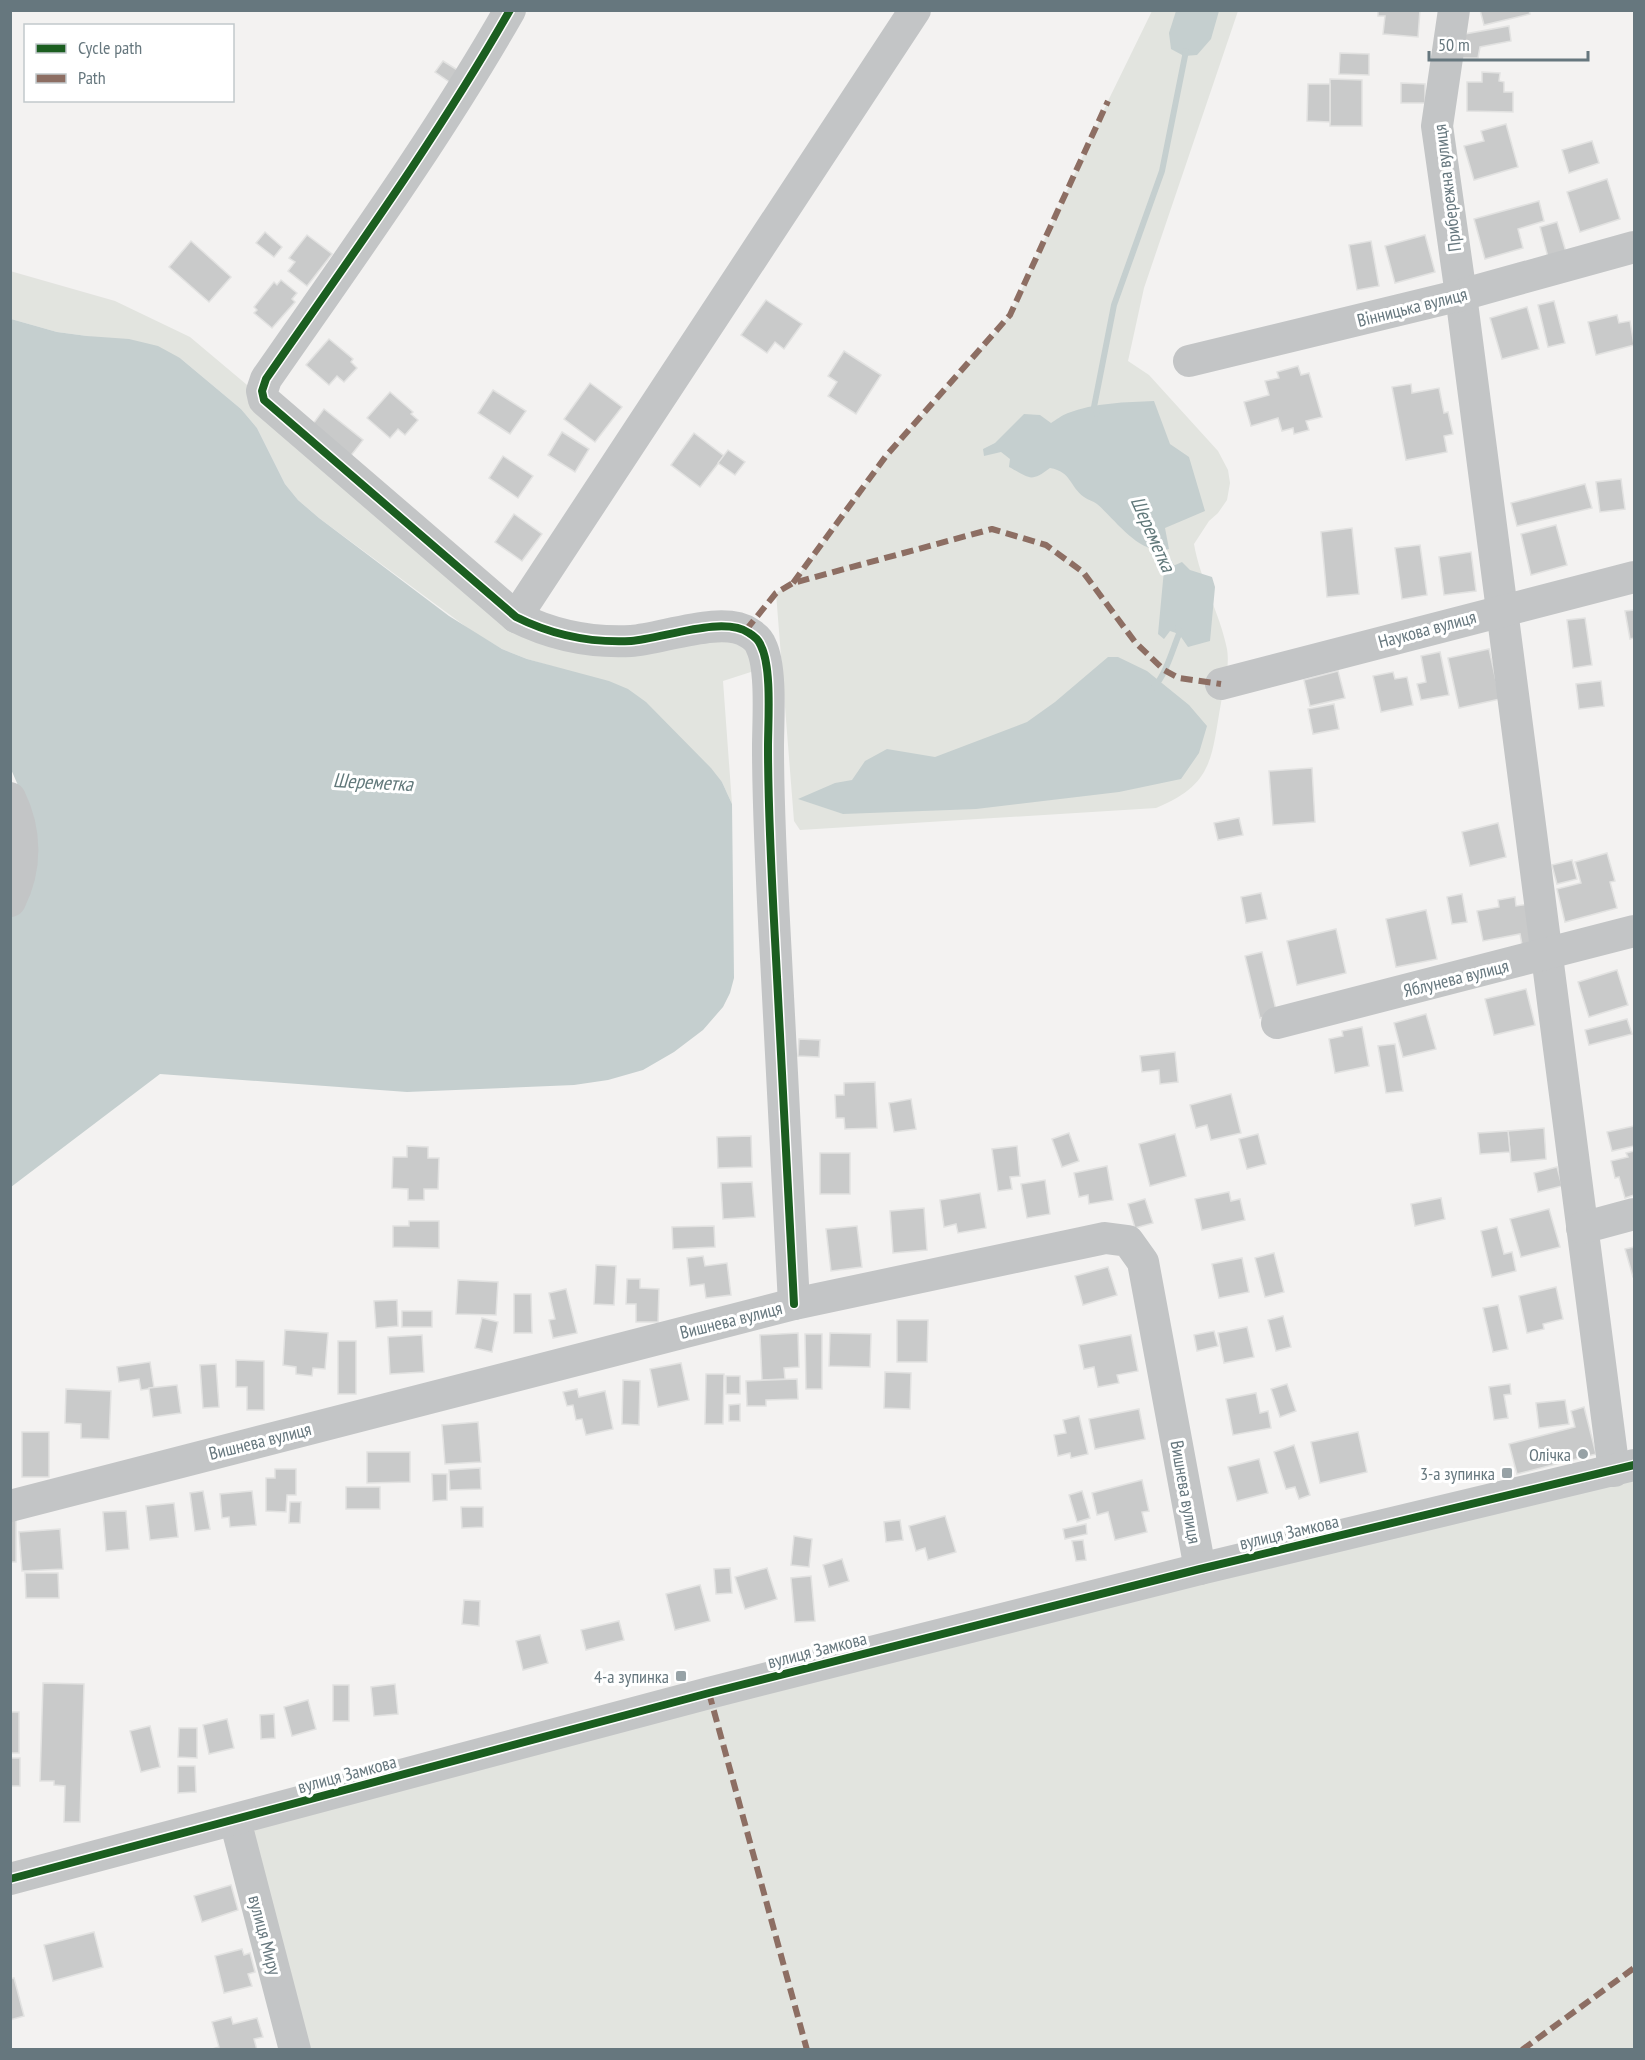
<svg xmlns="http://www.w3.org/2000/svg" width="1645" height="2060" font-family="'PT Sans Narrow',sans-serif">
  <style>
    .green { fill: #e2e4df }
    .water { fill: #c5cfcf }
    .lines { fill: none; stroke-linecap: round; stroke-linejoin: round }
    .stream { stroke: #c5cfcf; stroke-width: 6 }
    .building { fill: #c9caca; stroke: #e2e2e1; stroke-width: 1.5 }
    .minor { stroke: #c3c5c6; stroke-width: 32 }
    .quiet { stroke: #8d6e63; stroke-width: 6; stroke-dasharray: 12 6; stroke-linecap: butt }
    .cycleway-casing { stroke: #fff; stroke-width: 11 }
    .cycleway { stroke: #1b5e20; stroke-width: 8 }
    .poi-dot { fill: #97a2a6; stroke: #fff; stroke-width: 2 }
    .labels { text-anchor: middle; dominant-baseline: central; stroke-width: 6; stroke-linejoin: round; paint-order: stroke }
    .street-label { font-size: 18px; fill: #66777e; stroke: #fff }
    .poi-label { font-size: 18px; fill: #66777e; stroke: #fff; text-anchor: end }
    .water-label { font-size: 20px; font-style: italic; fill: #62797b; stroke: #fff }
  </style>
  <rect width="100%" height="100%" fill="#f3f2f1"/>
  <g class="green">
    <path d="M1152 11H1238L1144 288 1128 361 1149 375 1218 451 1228 470 1230 483 1227 500 1218 513 1209 521 1194 544C1200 580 1220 613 1227 649 1230 666 1224 686 1221 703 1211 758 1214 784 1156 808L800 830 794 821 776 593 793 583 886 456 1010 315 1108 101Z"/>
    <polygon points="10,271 115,301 190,337 532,625 719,627 766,667 723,681 732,804 722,782 558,668 527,659 502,649 473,632 319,518 298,500 285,484 257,428 241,409 180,358 87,336 57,332 11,319"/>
    <polygon points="1634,1465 1634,2049 298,2049 235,1820"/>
  </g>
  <g class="water">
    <polygon points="1176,11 1219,11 1211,39 1197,55 1184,56 1171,49 1169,33"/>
    <polygon points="11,319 57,332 87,336 129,339 158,346 180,358 241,409 257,428 285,484 298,500 319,518 449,616 502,649 527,659 609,681 628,689 646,702 711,768 722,782 732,804 734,978 730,993 723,1007 703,1030 674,1052 643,1070 608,1080 574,1085 407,1092 160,1074 11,1187 10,915 27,806 10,767"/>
    <path d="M1154 401 1170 444 1189 457 1205 511 1165 528 1169 549C1139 556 1117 521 1097 504 1093 501 1088 500 1084 497 1069 486 1072 472 1050 468 1030 483 1030 478 1009 467L1010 459 1001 452 984 456 983 449 995 443 1024 414 1040 415 1051 423C1056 420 1062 415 1068 413 1093 403 1127 402 1154 401Z"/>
    <polygon points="1182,562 1190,570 1212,577 1215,587 1210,641 1188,647 1179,634 1170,631 1164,639 1158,634 1164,570"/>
    <polygon points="1108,657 1118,657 1147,671 1189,705 1207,726 1199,753 1181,779 1119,792 976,809 843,814 798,799 835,783 852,780 865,761 887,749 935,757 1027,722 1055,702"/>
  </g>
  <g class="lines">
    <g class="stream">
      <polyline points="1097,414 1094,407 1114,305 1162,171 1186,51"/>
      <polyline points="1160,545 1172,568 1173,574"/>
      <path d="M1154 687C1166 674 1172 651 1179 634L1178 628"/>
    </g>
  </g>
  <g class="building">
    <polygon points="1378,10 1420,10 1418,37 1383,34 1385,16 1378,16"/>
    <polygon points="1480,10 1529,10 1530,14 1484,25"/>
    <polygon points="1509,26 1511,41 1480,47 1478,58 1462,58 1465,34"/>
    <polygon points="1340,53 1369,54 1369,75 1339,74"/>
    <polygon points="443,61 459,71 451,83 435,72"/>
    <polygon points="1482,72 1500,73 1499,81 1504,82 1504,92 1513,92 1513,112 1467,111 1467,82 1482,82"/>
    <polygon points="1330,79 1362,80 1362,126 1330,126"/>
    <polygon points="1401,83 1425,84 1425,103 1401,103"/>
    <polygon points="1308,84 1330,84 1330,122 1307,121"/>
    <polygon points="1506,124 1518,167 1474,180 1464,146 1484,141 1481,131"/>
    <polygon points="1592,141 1599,163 1569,173 1562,150"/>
    <polygon points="1607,179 1620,219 1580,232 1567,192"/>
    <polygon points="1539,201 1544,221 1518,229 1523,248 1485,259 1474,219"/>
    <polygon points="1557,222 1566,252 1548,257 1540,227"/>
    <polygon points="265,232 282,247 274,257 256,243"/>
    <polygon points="307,235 332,254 307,286 288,271 295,262 289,258"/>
    <polygon points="1425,235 1435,272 1395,283 1385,246"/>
    <polygon points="191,241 231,277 209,302 169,267"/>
    <polygon points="1371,241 1379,286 1357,290 1349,245"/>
    <polygon points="281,280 297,293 292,299 295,302 272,328 254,313 257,310 254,307 274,282 277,285"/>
    <polygon points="766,300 802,324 784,349 775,342 767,353 741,335"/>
    <polygon points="1554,301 1565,343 1548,347 1538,305"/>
    <polygon points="1527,307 1539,349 1502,359 1490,318"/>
    <polygon points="1617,315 1619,323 1630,321 1634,345 1596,355 1588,322"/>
    <polygon points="329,339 353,359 351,362 357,368 344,382 337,376 329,385 306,365"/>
    <polygon points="844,351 881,375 856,414 828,396 837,382 828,376"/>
    <polygon points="1298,366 1301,375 1309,373 1322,417 1306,421 1309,430 1294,434 1293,428 1282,431 1278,418 1251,426 1244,402 1269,395 1265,381 1279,378 1277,372"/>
    <polygon points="590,383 622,407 595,442 564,419"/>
    <polygon points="1411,384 1412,393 1439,388 1444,413 1448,412 1453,434 1444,436 1447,452 1406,460 1392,387"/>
    <polygon points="493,390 526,411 510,434 478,413"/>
    <polygon points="390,392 413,412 411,414 418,420 405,435 398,429 390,438 367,418"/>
    <polygon points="324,409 363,440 349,458 310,428"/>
    <polygon points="562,432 589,449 575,472 548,455"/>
    <polygon points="694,433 724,456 700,487 671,465"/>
    <polygon points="728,450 745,462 735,475 718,463"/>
    <polygon points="503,456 533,476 518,498 489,478"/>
    <polygon points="1621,479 1625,509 1600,512 1596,482"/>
    <polygon points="1585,484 1592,508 1517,526 1511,503"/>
    <polygon points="514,514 542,534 522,561 495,542"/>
    <polygon points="1556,525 1567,565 1531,575 1521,534"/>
    <polygon points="1352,528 1359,594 1327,597 1321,532"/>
    <polygon points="1420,545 1427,595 1402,599 1395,548"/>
    <polygon points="1471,552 1476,591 1444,595 1439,557"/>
    <polygon points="1634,610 1634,638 1630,639 1625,611"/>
    <polygon points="1585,618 1592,665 1573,668 1567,620"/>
    <polygon points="1489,649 1500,699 1459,708 1448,658"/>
    <polygon points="1440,652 1449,695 1421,700 1417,684 1426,682 1421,656"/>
    <polygon points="1338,671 1345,698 1310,706 1304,680"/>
    <polygon points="1393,672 1395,679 1407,677 1413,705 1381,712 1373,676"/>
    <polygon points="1601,681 1604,706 1579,709 1576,684"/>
    <polygon points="1334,704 1339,729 1313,734 1308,709"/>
    <polygon points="1312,768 1315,822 1273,825 1269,771"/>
    <polygon points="1239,818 1243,835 1218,840 1214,823"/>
    <polygon points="1498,823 1506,857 1470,866 1462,832"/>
    <polygon points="1607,853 1615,881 1610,882 1617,908 1565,922 1557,889 1581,883 1575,862"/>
    <polygon points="1572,860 1577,879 1557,884 1552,865"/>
    <polygon points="1261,893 1267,919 1246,923 1241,897"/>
    <polygon points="1462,894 1467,922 1452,924 1447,897"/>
    <polygon points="1515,897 1516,906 1529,904 1537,947 1523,950 1520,934 1483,941 1477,911 1499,907 1498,900"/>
    <polygon points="1426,910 1437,959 1396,967 1386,919"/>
    <polygon points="1336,929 1346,973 1297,985 1287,941"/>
    <polygon points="1262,952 1277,1014 1260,1018 1245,956"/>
    <polygon points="1617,970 1628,1005 1589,1017 1578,982"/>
    <polygon points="1526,989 1535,1025 1494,1035 1485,999"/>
    <polygon points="1426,1014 1436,1049 1403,1057 1394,1023"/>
    <polygon points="1627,1019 1632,1034 1589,1045 1585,1030"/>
    <polygon points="1362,1027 1369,1066 1335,1073 1329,1039 1343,1036 1342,1031"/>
    <polygon points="799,1039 820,1040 819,1057 798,1056"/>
    <polygon points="1395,1044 1403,1091 1386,1093 1378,1046"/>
    <polygon points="1175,1052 1178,1082 1160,1084 1159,1070 1142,1072 1140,1056"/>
    <polygon points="875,1082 877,1128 845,1129 844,1118 836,1118 835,1095 844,1095 844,1083"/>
    <polygon points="1231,1094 1241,1133 1211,1140 1207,1125 1196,1128 1190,1105"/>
    <polygon points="911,1099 916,1129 894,1132 889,1103"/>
    <polygon points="1634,1126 1634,1146 1612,1151 1607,1132"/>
    <polygon points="1544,1128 1546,1159 1511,1162 1508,1131"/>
    <polygon points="1508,1131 1510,1152 1480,1154 1478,1133"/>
    <polygon points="1069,1133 1079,1161 1062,1167 1052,1139"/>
    <polygon points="1175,1134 1186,1176 1150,1186 1139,1144"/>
    <polygon points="1258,1134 1266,1164 1247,1169 1239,1139"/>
    <polygon points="751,1136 752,1167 718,1168 717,1137"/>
    <polygon points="407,1146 428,1147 428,1158 439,1158 438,1189 424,1189 424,1200 408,1200 408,1189 392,1188 393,1157 407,1157"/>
    <polygon points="1017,1146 1020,1176 1010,1177 1012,1189 998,1191 992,1149"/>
    <polygon points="1634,1151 1634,1195 1625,1198 1619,1177 1615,1178 1611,1161 1628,1157 1626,1153"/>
    <rect x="820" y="1153" width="30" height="41"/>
    <polygon points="1107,1166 1113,1200 1089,1204 1088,1195 1079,1197 1074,1173"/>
    <polygon points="1557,1167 1562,1186 1538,1192 1534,1173"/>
    <polygon points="1045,1180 1050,1214 1027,1218 1021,1184"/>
    <polygon points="752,1182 755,1217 723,1219 721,1183"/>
    <polygon points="1229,1192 1231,1201 1240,1199 1245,1220 1202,1230 1195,1199"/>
    <polygon points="980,1193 986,1228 958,1233 956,1224 944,1227 940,1200"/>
    <polygon points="1441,1198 1445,1219 1415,1226 1411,1204"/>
    <polygon points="1145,1199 1153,1223 1135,1228 1128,1204"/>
    <polygon points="924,1208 927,1250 893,1253 890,1211"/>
    <polygon points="1549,1209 1560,1247 1521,1257 1510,1219"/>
    <polygon points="409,1221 439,1221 439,1248 393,1247 393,1226 409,1226"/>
    <polygon points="714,1226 715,1247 673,1249 672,1227"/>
    <polygon points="857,1226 862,1267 831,1271 826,1229"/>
    <polygon points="1497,1227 1504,1254 1512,1252 1516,1271 1492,1277 1481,1231"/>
    <polygon points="1634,1247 1634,1277 1633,1277 1625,1249"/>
    <polygon points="1274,1253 1284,1292 1265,1297 1255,1258"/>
    <polygon points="703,1256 705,1266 727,1263 731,1295 706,1298 704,1284 690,1286 687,1258"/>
    <polygon points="1242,1258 1249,1292 1219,1298 1212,1264"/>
    <polygon points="596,1265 616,1266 614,1305 594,1304"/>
    <polygon points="1108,1267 1117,1295 1083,1305 1075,1276"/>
    <polygon points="627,1279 640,1279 640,1288 659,1289 658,1322 636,1322 636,1304 626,1304"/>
    <polygon points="458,1280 498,1282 496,1315 456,1314"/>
    <polygon points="1556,1287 1563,1319 1543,1324 1544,1329 1527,1333 1519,1296"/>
    <polygon points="566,1289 577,1333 553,1338 549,1320 555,1319 549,1293"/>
    <polygon points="514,1294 531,1294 532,1333 514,1333"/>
    <polygon points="397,1300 398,1326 376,1328 374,1301"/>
    <polygon points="1498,1305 1508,1349 1493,1352 1483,1308"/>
    <rect x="402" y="1311" width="30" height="16"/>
    <polygon points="1283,1316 1291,1347 1276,1351 1268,1320"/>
    <polygon points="482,1318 498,1322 492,1352 475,1348"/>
    <polygon points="897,1320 928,1320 927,1362 897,1362"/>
    <polygon points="1247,1327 1254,1357 1224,1363 1218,1333"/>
    <polygon points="285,1330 328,1333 325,1369 313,1368 312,1376 296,1374 296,1367 283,1365"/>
    <polygon points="1214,1331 1218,1346 1197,1351 1194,1335"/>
    <polygon points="798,1333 799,1367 784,1368 785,1379 762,1380 760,1335"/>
    <polygon points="830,1333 871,1334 870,1367 829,1366"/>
    <polygon points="805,1334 822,1334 822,1389 806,1389"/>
    <polygon points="422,1335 424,1372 390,1374 388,1337"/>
    <polygon points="1131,1335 1138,1371 1117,1375 1119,1383 1098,1387 1094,1367 1084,1369 1079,1345"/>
    <rect x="338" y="1341" width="18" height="53"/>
    <polygon points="236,1360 264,1361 264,1410 247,1410 247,1387 236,1387"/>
    <polygon points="150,1362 154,1388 141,1390 139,1379 119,1382 117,1367"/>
    <polygon points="681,1363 689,1400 658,1407 650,1369"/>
    <polygon points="216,1364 219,1407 203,1408 200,1365"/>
    <polygon points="885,1372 911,1373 910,1409 884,1408"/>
    <polygon points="706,1374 724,1374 723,1424 705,1424"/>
    <rect x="726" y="1376" width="14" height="18"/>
    <polygon points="797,1379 798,1399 766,1400 766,1406 747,1406 746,1381"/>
    <polygon points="623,1380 640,1381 639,1425 622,1424"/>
    <polygon points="1287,1384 1296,1411 1280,1417 1271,1389"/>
    <polygon points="1510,1384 1511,1394 1504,1395 1508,1418 1494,1420 1489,1387"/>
    <polygon points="177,1385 181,1413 153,1417 149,1388"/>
    <polygon points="66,1389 111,1391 109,1439 81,1438 81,1424 65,1423"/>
    <polygon points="577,1389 579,1397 605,1391 613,1429 586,1435 582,1419 576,1420 573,1405 567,1406 563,1392"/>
    <polygon points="1256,1393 1260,1413 1268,1411 1271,1428 1233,1435 1226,1399"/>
    <polygon points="1565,1400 1569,1424 1539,1428 1536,1403"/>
    <polygon points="740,1404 740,1421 729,1421 729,1405"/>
    <polygon points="1584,1407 1596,1454 1517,1474 1509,1444 1575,1427 1571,1411"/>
    <polygon points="1139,1409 1145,1439 1095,1449 1089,1419"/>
    <polygon points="1079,1416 1088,1454 1071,1458 1070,1453 1058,1456 1054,1435 1066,1433 1063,1420"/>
    <polygon points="478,1422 481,1462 445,1464 442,1425"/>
    <rect x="22" y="1432" width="27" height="45"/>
    <polygon points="1358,1432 1367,1472 1320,1483 1311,1442"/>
    <polygon points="1294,1445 1310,1495 1299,1499 1295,1487 1286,1489 1274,1452"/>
    <polygon points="367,1452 410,1452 410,1482 367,1483"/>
    <polygon points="1259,1459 1268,1493 1237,1501 1228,1467"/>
    <polygon points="480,1468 481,1489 450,1490 449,1470"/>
    <polygon points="275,1469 296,1469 296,1495 287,1495 286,1512 266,1511 266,1478 275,1478"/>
    <polygon points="432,1474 447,1474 447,1500 433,1501"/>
    <polygon points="1142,1480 1149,1511 1142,1512 1147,1532 1115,1540 1108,1512 1097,1515 1092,1493"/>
    <rect x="346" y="1487" width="34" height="22"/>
    <polygon points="203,1491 210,1529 195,1531 190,1493"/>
    <polygon points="252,1491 256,1525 230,1527 229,1517 222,1518 220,1494"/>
    <polygon points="1082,1491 1090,1518 1077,1522 1069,1495"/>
    <polygon points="290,1502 301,1502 300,1523 289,1523"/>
    <polygon points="174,1503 178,1537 150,1540 146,1506"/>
    <polygon points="461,1507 483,1507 483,1527 462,1528"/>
    <polygon points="126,1511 129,1549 106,1551 103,1512"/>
    <polygon points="945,1516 956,1552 928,1560 925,1548 916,1551 909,1526"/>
    <rect x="10" y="1518" width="6" height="44"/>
    <polygon points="900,1520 903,1540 886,1542 884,1522"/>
    <polygon points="1086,1524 1087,1534 1065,1539 1063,1529"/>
    <polygon points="60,1529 63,1569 22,1571 19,1532"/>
    <polygon points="794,1536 812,1539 809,1567 791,1565"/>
    <polygon points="1083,1540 1086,1560 1076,1561 1072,1541"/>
    <polygon points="842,1559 849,1581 829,1587 823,1565"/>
    <polygon points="730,1568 732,1593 716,1594 714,1569"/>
    <polygon points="767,1568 777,1599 745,1609 735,1577"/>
    <polygon points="25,1573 58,1573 59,1598 26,1598"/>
    <polygon points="811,1576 815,1621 795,1622 791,1578"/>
    <polygon points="700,1585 710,1621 675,1630 666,1594"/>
    <polygon points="464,1600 480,1601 479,1626 462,1624"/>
    <polygon points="619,1621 624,1640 586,1650 581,1630"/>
    <polygon points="540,1635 548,1663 523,1670 516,1641"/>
    <polygon points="43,1683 84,1684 80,1822 64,1822 65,1786 54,1785 54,1781 40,1781"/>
    <polygon points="395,1684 398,1714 374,1716 371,1687"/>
    <rect x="333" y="1685" width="16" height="36"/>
    <polygon points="308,1700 316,1729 292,1736 284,1707"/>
    <rect x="10" y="1712" width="9" height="41"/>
    <polygon points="274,1714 275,1738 261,1739 260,1715"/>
    <polygon points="227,1719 234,1748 209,1754 203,1725"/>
    <polygon points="150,1726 160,1767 141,1772 130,1731"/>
    <polygon points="179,1728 197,1728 197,1758 178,1757"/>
    <rect x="10" y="1758" width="10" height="28"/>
    <polygon points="178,1766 195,1766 196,1792 178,1793"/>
    <polygon points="231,1885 238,1910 202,1922 194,1896"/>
    <polygon points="94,1932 103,1967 53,1981 44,1945"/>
    <polygon points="242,1949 244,1955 250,1953 255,1972 248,1974 252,1986 224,1993 215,1956"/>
    <polygon points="14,1978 24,2016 10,2020 10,1979"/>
    <polygon points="231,2017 233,2024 257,2018 263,2037 254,2039 257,2050 209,2050 219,2047 212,2022"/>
  </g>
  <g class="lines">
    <g class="minor">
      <path d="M510 10C437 138 350 258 266 379L262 391 264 400 516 617C552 635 591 643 631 641 662 639 723 615 749 633 754 636 759 640 761 646 772 668 768 721 768 747 768 824 773 900 777 977 782 1086 788 1195 794 1304"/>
      <polyline points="1454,10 1437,126 1461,295 1614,1471"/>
      <polyline points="1189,361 1461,295 1634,247"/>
      <polyline points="516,617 915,10"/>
      <polyline points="1221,684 1634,577"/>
      <path d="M10 798C26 831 27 867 10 901"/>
      <polyline points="1277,1023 1634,931"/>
      <polyline points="1582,1228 1634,1214"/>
      <polyline points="10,1506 794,1304 1105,1238 1128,1241 1143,1262 1200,1569"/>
      <polyline points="235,1820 295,2050"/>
      <polyline points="10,1879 709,1693 1200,1569 1634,1465"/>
    </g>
    <g class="quiet">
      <polyline points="793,583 886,456 1010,315 1108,101"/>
      <polyline points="746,630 776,593 793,583 992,529 1046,545 1083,572 1135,642 1164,670 1179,678 1221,684"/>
      <polyline points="709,1693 807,2050"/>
      <polyline points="1522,2050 1634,1968"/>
    </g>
    <defs>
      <g id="cycleway">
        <path d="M510 10C437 138 350 258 266 379L262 391 264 400 516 617C552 635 591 643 631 641 662 639 723 615 749 633 754 636 759 640 761 646 772 668 768 721 768 747 768 824 773 900 777 977 782 1086 788 1195 794 1304"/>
        <polyline points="10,1879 709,1693 1200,1569 1634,1465"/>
      </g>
    </defs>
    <use href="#cycleway" class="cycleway-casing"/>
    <use href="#cycleway" class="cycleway"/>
  </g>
  <g class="poi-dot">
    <circle cx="1583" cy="1454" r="6"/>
    <rect x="1501" y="1467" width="12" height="12" rx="3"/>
    <rect x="675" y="1670" width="12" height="12" rx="3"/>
  </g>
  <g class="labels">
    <g class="street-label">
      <text transform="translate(1447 188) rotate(-97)">Прибережна вулиця</text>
      <text transform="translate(1412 307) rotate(-14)">Вінницька вулиця</text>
      <text transform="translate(1427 629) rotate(-15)">Наукова вулиця</text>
      <text transform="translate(1456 978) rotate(-14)">Яблунева вулиця</text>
      <text transform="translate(731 1320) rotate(-14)">Вишнева вулиця</text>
      <text transform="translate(260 1441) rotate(-14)">Вишнева вулиця</text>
      <text transform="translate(1186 1492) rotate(80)">Вишнева вулиця</text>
      <text transform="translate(1289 1532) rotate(-13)">вулиця Замкова</text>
      <text transform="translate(817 1650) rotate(-14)">вулиця Замкова</text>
      <text transform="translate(347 1774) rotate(-15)">вулиця Замкова</text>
      <text transform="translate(265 1935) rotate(75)">вулиця Миру</text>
    </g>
    <g class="poi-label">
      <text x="1571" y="1454">Олічка</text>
      <text x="1495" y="1473">3-а зупинка</text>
      <text x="669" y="1676">4-а зупинка</text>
    </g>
    <g class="water-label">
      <text transform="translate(1153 534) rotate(66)">Шереметка</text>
      <text transform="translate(373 782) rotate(3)">Шереметка</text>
    </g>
  </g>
  <rect width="1645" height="2060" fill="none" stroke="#66777e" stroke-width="24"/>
  <rect x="24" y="24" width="210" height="78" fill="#ffffff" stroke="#c2c9cb" stroke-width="1.5"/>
  <rect x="36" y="44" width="30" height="9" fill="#1b5e20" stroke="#c2c9cb" stroke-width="1.5"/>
  <text x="78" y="54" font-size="18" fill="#66777e">Cycle path</text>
  <rect x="36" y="74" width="30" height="9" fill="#8d6e63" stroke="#c2c9cb" stroke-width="1.5"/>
  <text x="78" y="84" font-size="18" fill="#66777e">Path</text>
  <path d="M1429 51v9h159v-9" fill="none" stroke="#66777e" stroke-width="3"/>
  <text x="1438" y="51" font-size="18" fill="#66777e" stroke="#ffffff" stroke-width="4.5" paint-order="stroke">50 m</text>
</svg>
